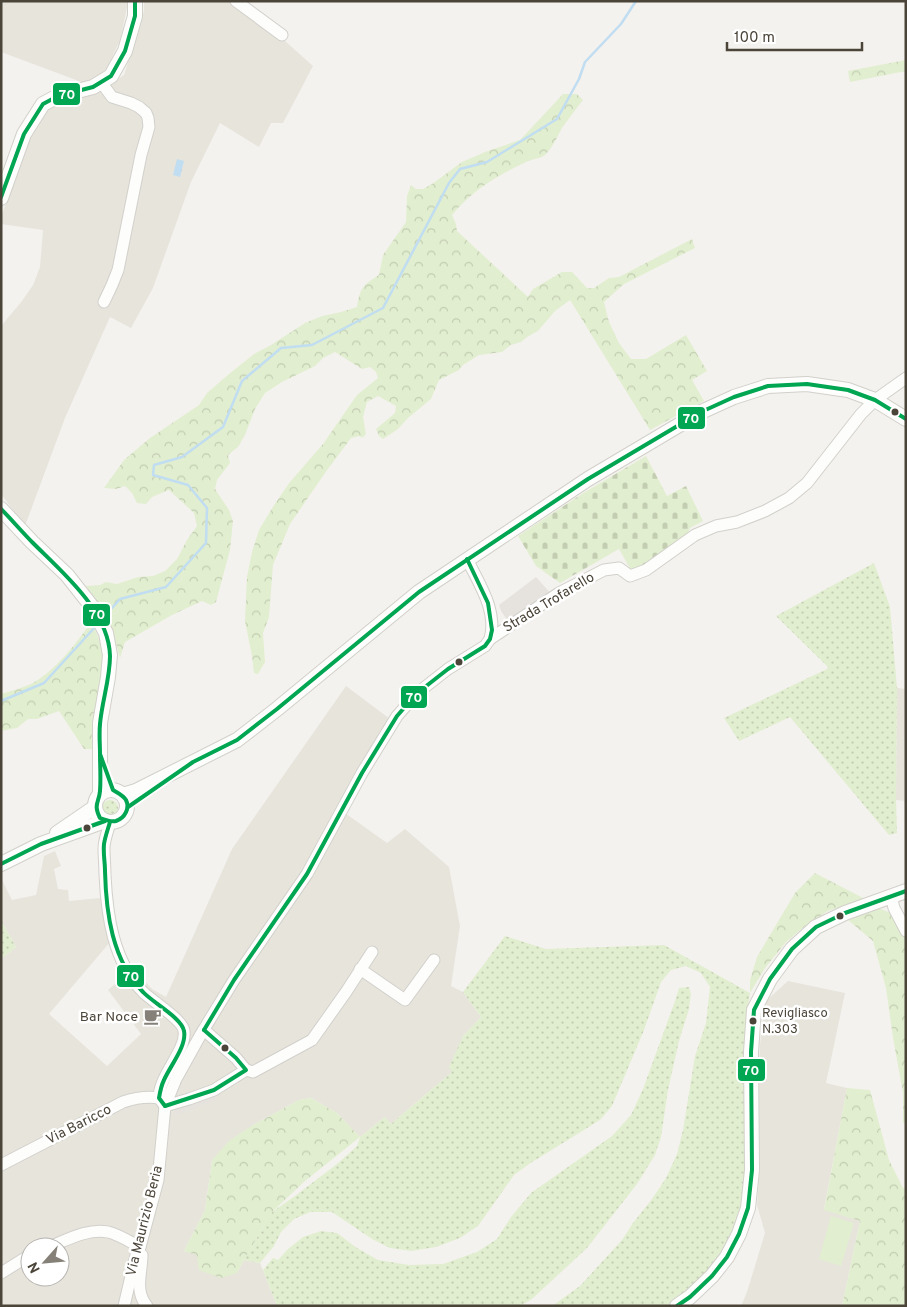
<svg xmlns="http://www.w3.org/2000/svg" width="907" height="1307" font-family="Overpass,sans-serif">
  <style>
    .residential { fill: #e7e4dc; fill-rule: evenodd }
    .grass { fill: url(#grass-dots) }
    .forest { fill: url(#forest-crowns) }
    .cemetery { fill: url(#cemetery-stones) }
    .pitch { fill: #e1eecf }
    .parking { fill: #e6e3df }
    .water { fill: url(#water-ripples) }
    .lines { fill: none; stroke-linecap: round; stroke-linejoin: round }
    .stream { stroke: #c0ddf1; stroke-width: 2.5 }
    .minor-casing { stroke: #d2d0cb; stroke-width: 13 }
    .tertiary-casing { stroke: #d2d0cb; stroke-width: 16 }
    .minor { stroke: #fdfdfc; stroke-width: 11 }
    .tertiary { stroke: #fdfdfc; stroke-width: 14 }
    .bus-1-casing { stroke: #fff; stroke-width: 8 }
    .bus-1 { stroke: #00a651; stroke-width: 4 }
    .bus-dot { fill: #4b4439; stroke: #fff; stroke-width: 2 }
    .labels { text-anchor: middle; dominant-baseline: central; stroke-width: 5; stroke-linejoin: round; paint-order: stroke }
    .bus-label { font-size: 13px; fill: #4b4439; stroke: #fff; text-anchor: start }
    .street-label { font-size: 14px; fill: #4b4439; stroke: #fff }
    .poi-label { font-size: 14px; fill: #4b4439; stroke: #fff; text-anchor: end }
    .line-badge { stroke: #fff; stroke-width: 2 }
    .badge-label { font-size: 14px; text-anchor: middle; font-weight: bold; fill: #fff }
  </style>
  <defs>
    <pattern id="grass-dots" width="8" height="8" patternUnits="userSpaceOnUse" patternTransform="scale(1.25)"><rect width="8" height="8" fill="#e1eecf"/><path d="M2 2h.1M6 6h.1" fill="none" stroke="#c3cdb2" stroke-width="1.8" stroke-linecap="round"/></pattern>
    <pattern id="forest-crowns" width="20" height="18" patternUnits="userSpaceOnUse" patternTransform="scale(1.25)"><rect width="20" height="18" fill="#e1eecf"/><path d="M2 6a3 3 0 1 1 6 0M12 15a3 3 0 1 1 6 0" fill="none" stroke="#c3cdb2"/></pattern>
    <pattern id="cemetery-stones" width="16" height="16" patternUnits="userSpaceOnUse" patternTransform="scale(1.25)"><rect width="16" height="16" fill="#e1eecf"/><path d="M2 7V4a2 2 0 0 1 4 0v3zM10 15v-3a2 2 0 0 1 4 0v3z" fill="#c3cdb2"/></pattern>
    <pattern id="water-ripples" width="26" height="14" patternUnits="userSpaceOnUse" patternTransform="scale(1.25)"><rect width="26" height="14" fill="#c0ddf1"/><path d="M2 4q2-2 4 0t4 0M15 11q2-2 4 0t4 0" fill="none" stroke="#a6bfcf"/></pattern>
  </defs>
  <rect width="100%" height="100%" fill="#f4f2ee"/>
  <g class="residential">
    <polygon points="1,1 128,1 121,38 107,68 98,77 84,83 1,52"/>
    <polygon points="144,1 230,1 275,32 313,66 283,123 271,123 259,147 220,123 191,182 153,288 131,328 110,317 65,418 25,526 1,494 1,326 22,301 33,285 40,267 43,230 1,224 1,217 28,142 37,120 44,111 60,104 95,94 124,75 144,11"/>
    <path d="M346 686 398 725 377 757 345 813 387 843 405 829 449 867 460 926 451 986 463 992 481 1017 463 1036 452 1072 391 1124 385 1117 360 1137 337 1113 311 1098 299 1100 253 1125 212 1160 205 1210 184 1251 197 1254 237 1273 244 1260 260 1263 277 1306H1V959L16 947 1 920V878L12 900 36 895 44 856 55 851 61 866 54 869 58 889 68 890 69 901 111 897V941L49 1014 107 1066 141 1034 108 990 133 968 152 989 166 997 232 849ZM30 1247H60V1277H30Z"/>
    <polygon points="897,688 906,689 906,801 896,800"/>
    <polygon points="788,981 845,993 826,1083 847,1088 824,1209 860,1221 842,1306 741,1306 747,1292 765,1233 757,1205 760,1166 759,1078 760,1045 764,1010 768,999"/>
  </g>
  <g class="grass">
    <polygon points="874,563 890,607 897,688 896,800 897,833 889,835 790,717 739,741 724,718 829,668 776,616"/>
    <circle cx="110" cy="808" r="8"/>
    <polygon points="1,920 16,947 1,959"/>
    <polygon points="505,936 546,949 664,945 750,993 745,1027 745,1177 741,1207 730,1239 713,1267 690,1289 666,1306 552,1306 580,1286 622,1240 633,1223 652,1199 666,1178 677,1154 683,1130 695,1056 706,1023 710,987 701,973 686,966 671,970 661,982 644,1030 612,1106 600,1120 529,1164 514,1175 478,1226 460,1238 436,1247 411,1251 390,1248 372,1239 332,1212 310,1212 294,1219 281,1232 274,1246 260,1263 244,1260 272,1212 295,1196 337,1164 357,1146 360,1137 385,1117 391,1124 452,1072 449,1067 463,1036 481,1017 463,992"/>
    <polygon points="689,987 691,994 689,1009 679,1041 668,1090 661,1137 655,1155 637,1184 587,1248 532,1299 520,1306 277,1306 263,1270 273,1258 278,1260 288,1249 303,1237 321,1231 337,1233 357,1248 378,1260 409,1265 443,1264 477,1252 497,1239 511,1217 531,1193 612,1136 631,1115 643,1089 675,1001 679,988"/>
  </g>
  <g class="forest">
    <polygon points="906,60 906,71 850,82 848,71"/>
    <path d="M563 94H577L583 100C576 109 569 118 562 128 557 137 553 147 545 155 540 159 530 159 524 163 495 177 473 190 452 215L456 224 457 231 528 297 533 289 562 272H572L587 288H594L609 278 619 277 692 239 695 248 624 284 604 302 609 322 619 343 631 359H646L686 335 707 371 692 380 704 401 650 430 570 300 555 311 538 331 527 337 521 342 511 345 502 352 479 355 463 365 459 370 439 380 431 399 408 418 398 429 383 439 379 436 376 429 395 413 396 406 378 396 367 402 363 417 366 434 362 438 360 436 351 438 325 473 290 524 273 565 269 617 263 633 265 662 258 674 254 673 252 656 245 621 247 577 252 552 259 530 274 505 290 482 323 444 357 395 378 378 376 372 370 367 362 369 335 352 323 358 315 366 282 382 265 393 255 409 245 435 238 447 228 455 230 463 217 480 215 489 229 510 233 521 230 550 216 602 211 605 202 601 172 615 125 642 120 658 112 629 99 604 86 586 100 585 106 582 117 584 138 577 153 576 165 571 177 559 187 540 197 526 194 513 169 490 152 497 146 504 137 503 132 493 125 486 116 489 104 488 124 460 150 438 199 405 207 393 229 374 254 354 271 345 305 323 322 316 341 312 357 307C360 288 363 285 379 275L383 255 406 222 407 196 411 185 416 189H423L432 184 462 162 485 152 520 140Z"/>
    <path d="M91 622 97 634 104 655 93 724 92 749H84L59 711 37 719H28L17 728 1 731V694C11 691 22 688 31 684 54 672 77 643 91 622Z"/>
    <polygon points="815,873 865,899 828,911 805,926 786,942 765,968 750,993 750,980 757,957 795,893"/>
    <polygon points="878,908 891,913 906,938 906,1122 903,1123 903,1093 893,1038 886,988 873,941 848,920"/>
    <polygon points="847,1088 870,1090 889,1160 903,1188 906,1188 906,1306 842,1306 860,1221 824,1210"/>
    <polygon points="311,1098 337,1113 360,1137 305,1181 272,1212 244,1260 237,1273 221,1278 199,1270 197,1255 184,1251 205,1210 212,1160 229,1141 253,1125 299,1100"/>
  </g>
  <polygon class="cemetery" points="646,456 667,496 686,486 703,521 690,528 688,533 658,558 632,572 619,549 560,583 536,566 518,536 585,492"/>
  <polygon class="pitch" points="831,1216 854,1223 841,1266 819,1259"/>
  <g class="parking">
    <polygon points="536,577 554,597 511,626 501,611 499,605"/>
    <polygon points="214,1092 217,1099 176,1115 173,1109"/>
  </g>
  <polygon class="water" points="177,159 184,161 180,177 173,175"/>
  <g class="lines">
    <g class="stream">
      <polyline points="103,618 120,599 166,587 206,543 207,508 188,485 153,475 154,465 182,457 223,427 242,381 281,348 312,345 383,308 449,183 460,169 487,162 557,119 579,79 585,62 621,24 636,1"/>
      <polyline points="1,701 44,683 96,626"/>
    </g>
    <defs>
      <g id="minor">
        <polyline points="236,1 282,35"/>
        <polyline points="101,82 112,97 131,103 139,107 146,113 148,118 149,127 141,155 118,270 112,285 104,302"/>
        <path d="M467 559C479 584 498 611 490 639"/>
        <path d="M110 822C108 831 104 840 104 848 104 857 105 866 105 875 107 916 113 961 143 992 152 1001 183 1020 184 1031 187 1050 159 1075 159 1098L165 1106"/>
        <polyline points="891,896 894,908 906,931"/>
        <polyline points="360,969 405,1000 434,960"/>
        <polyline points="246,1070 253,1072 312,1040 346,992 372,952"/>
        <polyline points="165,1106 189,1099 214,1090 246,1070 236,1058 204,1030"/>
        <path d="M1 1165 123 1102C135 1098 146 1096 159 1098"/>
        <path d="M49 1247C67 1240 88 1228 108 1232 120 1235 130 1242 140 1247"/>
        <path d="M142 1255C142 1272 134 1291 147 1306"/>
        <polyline points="1,1273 30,1255"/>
        <polyline points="124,1306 136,1255 140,1247 158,1180 165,1106 176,1079 201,1034 234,980 307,874 362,773 397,716 411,700 425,687 448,669 485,646 490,639 559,593 604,570 619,568 630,576 646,570 695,535 716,526 737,522 765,511 789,498 807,483 861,414 875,400 906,378"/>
      </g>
      <g id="tertiary">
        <polyline points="1,198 24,134 43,104 58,96 93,87 111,76 125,51 135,16 135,1"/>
        <polyline points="1,509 32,542 67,575 93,608 106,633 110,655 108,677 100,723 100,794"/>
        <circle cx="111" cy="806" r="16"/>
        <polyline points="123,795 136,791 237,740 277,709 419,592 588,479 701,412 734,397 768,386 807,384 848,390 875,400 906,419"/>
        <polyline points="57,833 95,807"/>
        <polyline points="1,864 41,844 105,821"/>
        <polyline points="677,1306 690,1297 712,1276 727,1257 739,1234 748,1208 752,1170 751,1052 754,1010 770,979 792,949 816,927 845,913 906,891"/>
      </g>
    </defs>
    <use href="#minor" class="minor-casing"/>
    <use href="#tertiary" class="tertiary-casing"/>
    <use href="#minor" class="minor"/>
    <use href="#tertiary" class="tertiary"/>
    <defs>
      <g id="bus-1">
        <polyline points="1,197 24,134 43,104 58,96 93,87 111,76 125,51 135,16 135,1"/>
        <path d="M1 509C12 520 22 532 33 543 62 572 109 611 110 656 110 679 102 701 100 724 99 734 100 744 100 754"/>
        <path d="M100 754 113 790C118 793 123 795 126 800 130 808 125 818 116 821 111 822 105 820 100 818 93 804 99 803 100 791 101 779 100 766 100 754Z"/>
        <polyline points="128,807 193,762 237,740 277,709 419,592 588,479 701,412 734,397 768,386 807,384 848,390 875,400 906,419"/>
        <path d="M110 822C108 829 105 837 104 844 103 853 105 862 105 871 106 913 112 960 143 992 152 1002 182 1018 184 1031 187 1046 170 1066 164 1080 161 1086 160 1092 159 1098L165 1106"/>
        <polyline points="1,864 41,844 105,821"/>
        <polyline points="204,1030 234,980 307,874 362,773 397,716 411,700 425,687 448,669 485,646 490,639 492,630 488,603 467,559"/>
        <polyline points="165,1106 214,1090 246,1070 236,1058 204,1030"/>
        <polyline points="677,1306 690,1297 712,1276 727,1257 739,1234 748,1208 752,1170 751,1052 754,1010 770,979 792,949 816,927 845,913 906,891"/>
      </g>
    </defs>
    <use href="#bus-1" class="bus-1-casing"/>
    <use href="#bus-1" class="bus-1"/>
  </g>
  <defs>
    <symbol id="cafe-bare" viewBox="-9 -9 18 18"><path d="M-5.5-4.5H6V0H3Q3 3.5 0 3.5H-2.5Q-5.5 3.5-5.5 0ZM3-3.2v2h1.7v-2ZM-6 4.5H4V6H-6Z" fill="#868178" stroke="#fff" stroke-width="2.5" paint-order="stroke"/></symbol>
  </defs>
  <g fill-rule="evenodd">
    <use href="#cafe-bare" x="140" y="1004" width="25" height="25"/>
  </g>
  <g class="bus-dot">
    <circle cx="895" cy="412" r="4.5"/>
    <circle cx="459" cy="662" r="4.5"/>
    <circle cx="87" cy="828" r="4.5"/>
    <circle cx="840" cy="916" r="4.5"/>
    <circle cx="753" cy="1021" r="4.5"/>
    <circle cx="225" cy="1048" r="4.5"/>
  </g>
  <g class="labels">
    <g class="bus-label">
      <text x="762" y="1014">Revigliasco<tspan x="762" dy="16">N.303</tspan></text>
    </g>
    <g class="street-label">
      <text transform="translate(549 603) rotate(-31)">Strada Trofarello</text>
      <text transform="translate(79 1125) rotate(-27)">Via Baricco</text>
      <text transform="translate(145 1221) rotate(-76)">Via Maurizio Beria</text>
    </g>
    <g class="poi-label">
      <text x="138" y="1017">Bar Noce</text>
    </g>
  </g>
  <g class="line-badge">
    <rect x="52" y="82" width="29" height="24" rx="5" fill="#00a651"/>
    <rect x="677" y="406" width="29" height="24" rx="5" fill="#00a651"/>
    <rect x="82" y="603" width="29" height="24" rx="5" fill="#00a651"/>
    <rect x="400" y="685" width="28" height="24" rx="5" fill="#00a651"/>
    <rect x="116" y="964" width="29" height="24" rx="5" fill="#00a651"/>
    <rect x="737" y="1058" width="29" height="24" rx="5" fill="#00a651"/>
  </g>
  <g class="badge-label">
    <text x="67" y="99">70</text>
    <text x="691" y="423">70</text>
    <text x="97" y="619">70</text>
    <text x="414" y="702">70</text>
    <text x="131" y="981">70</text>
    <text x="751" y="1075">70</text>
  </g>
  <rect width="907" height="1307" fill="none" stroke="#4b4439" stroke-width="5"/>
  <g transform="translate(45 1262) rotate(243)"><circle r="24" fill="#ffffff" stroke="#b7b4b0"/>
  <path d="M0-4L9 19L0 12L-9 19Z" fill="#868178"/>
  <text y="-8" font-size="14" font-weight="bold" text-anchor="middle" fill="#4b4439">N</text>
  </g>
  <path d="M727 42v8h135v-8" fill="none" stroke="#4b4439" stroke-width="2.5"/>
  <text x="734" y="42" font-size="15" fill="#4b4439" stroke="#ffffff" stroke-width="4" paint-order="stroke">100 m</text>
</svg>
